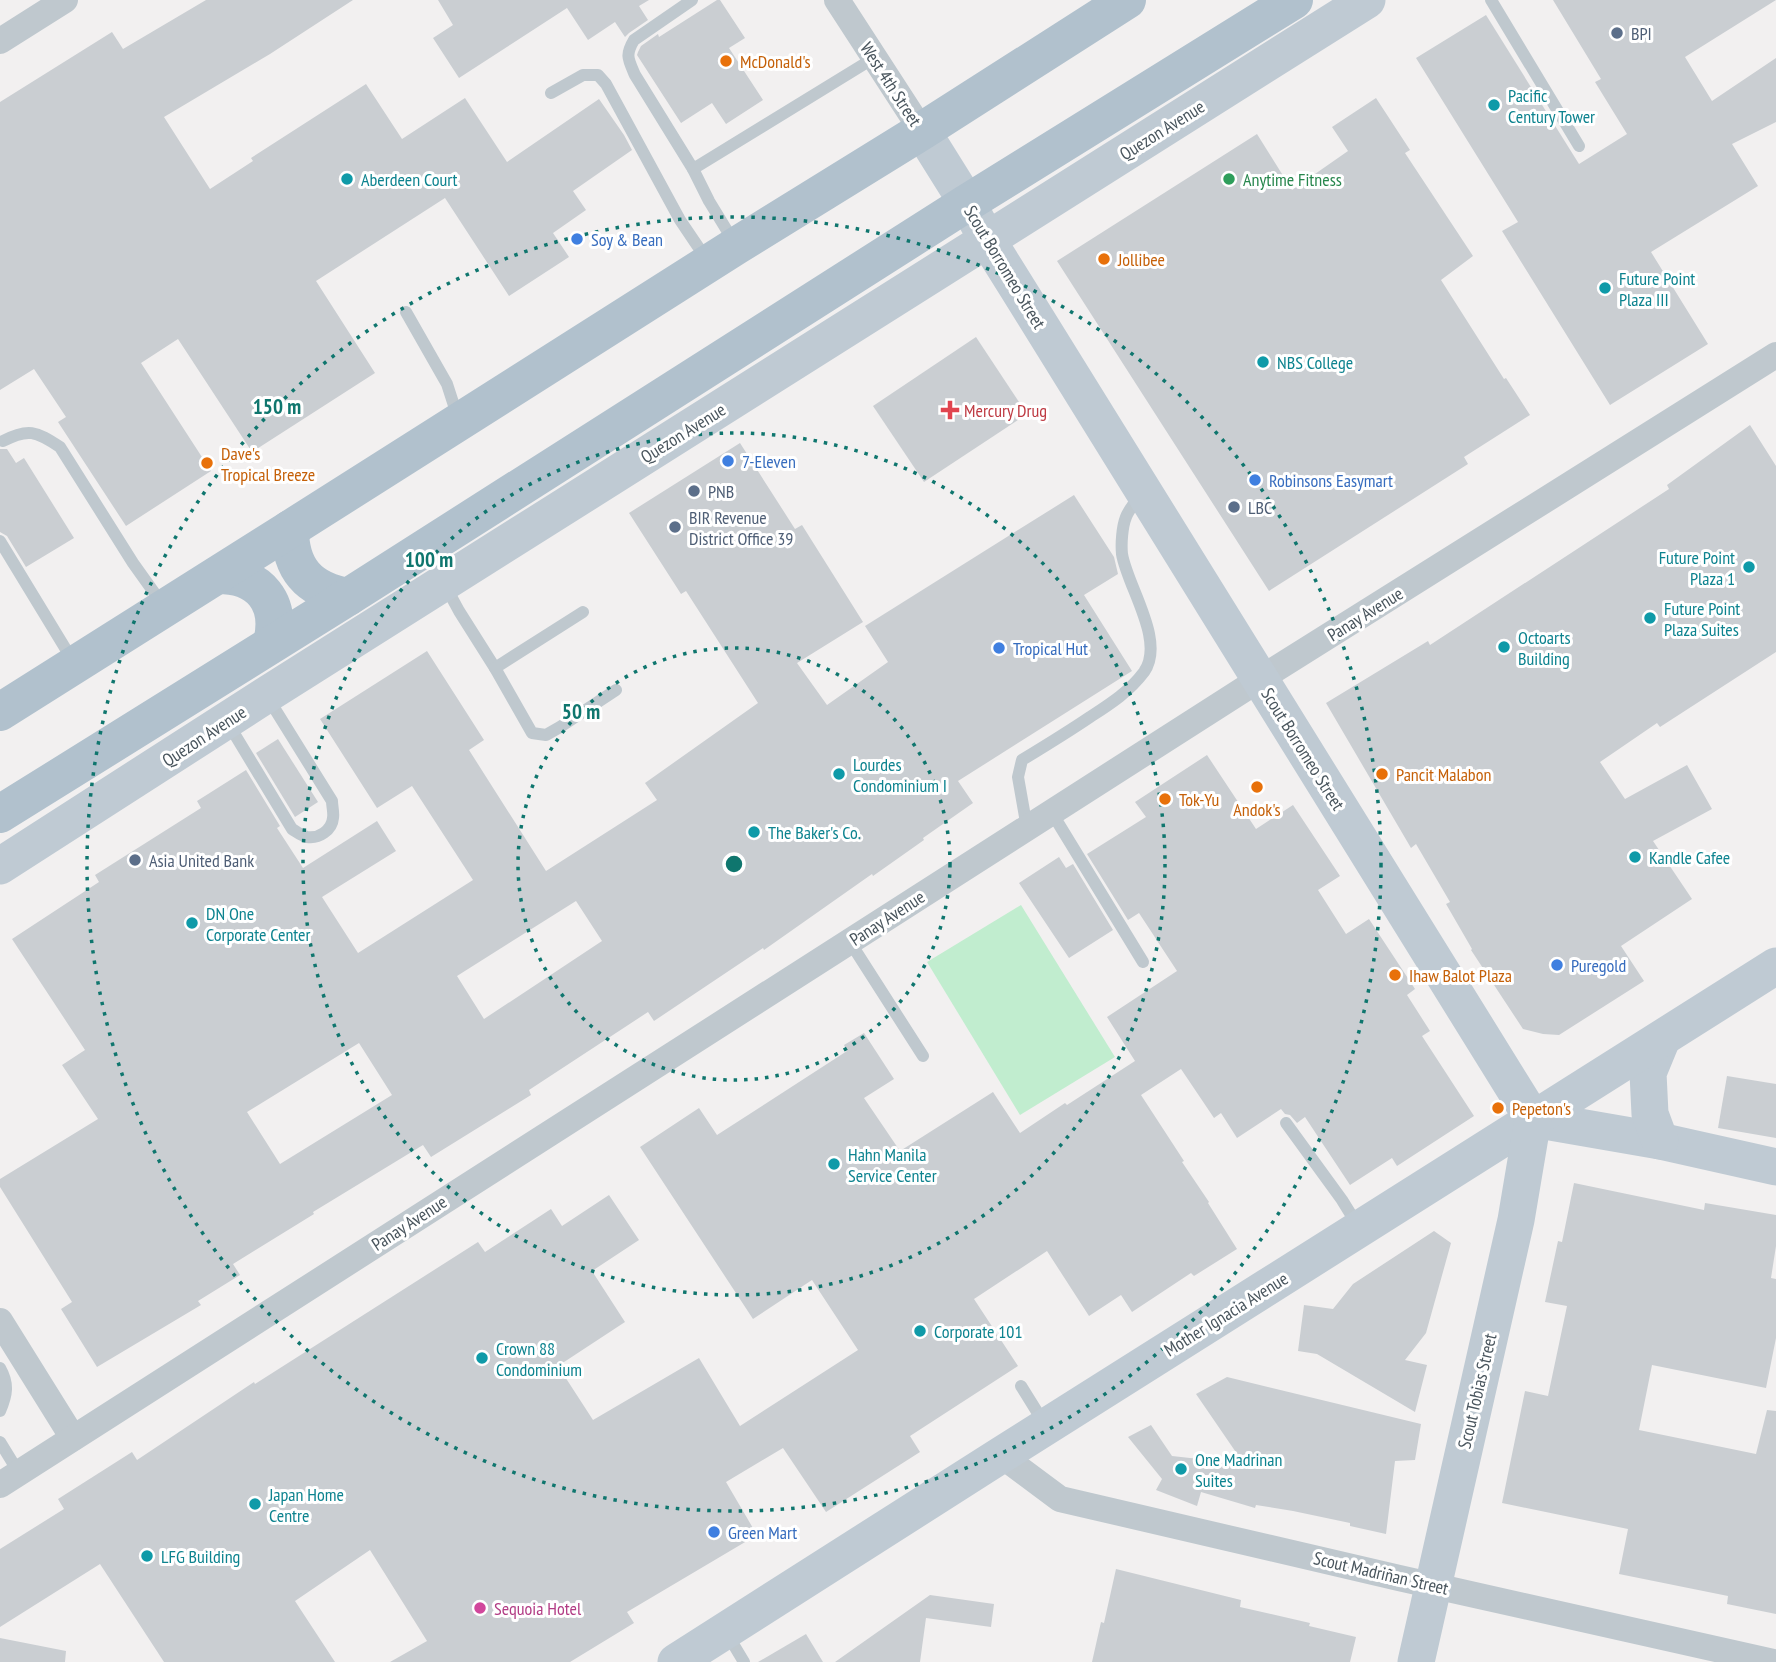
<svg xmlns="http://www.w3.org/2000/svg" width="1776" height="1662" font-family="'PT Sans Narrow',sans-serif">
  <style>
    .green { fill: #c1edcf }
    .building { fill: #caced2; fill-rule: evenodd }
    .lines { fill: none; stroke-linecap: round; stroke-linejoin: round }
    .lane { stroke: #bfc8ce; stroke-width: 12 }
    .street { stroke: #bfc8ce; stroke-width: 26 }
    .secondary { stroke: #bfcad3; stroke-width: 37 }
    .primary { stroke: #b1c1cd; stroke-width: 38 }
    .ring { fill: none; stroke: #0f766e; stroke-width: 3.5; stroke-dasharray: 3.5 7 }
    .service-dot { fill: #5c6f8a; stroke: #fff; stroke-width: 2.5 }
    .food-dot { fill: #e8710a; stroke: #fff; stroke-width: 2.5 }
    .culture-dot { fill: #0f9aa8; stroke: #fff; stroke-width: 2.5 }
    .leisure-dot { fill: #2e9e5b; stroke: #fff; stroke-width: 2.5 }
    .shop-dot { fill: #3f7fe0; stroke: #fff; stroke-width: 2.5 }
    .health-dot { fill: #e0444e; stroke: #fff; stroke-width: 2.5 }
    .hotel-dot { fill: #d1479c; stroke: #fff; stroke-width: 2.5 }
    .labels { text-anchor: middle; dominant-baseline: central; stroke-width: 6; stroke-linejoin: round; paint-order: stroke }
    .service-label { font-size: 18px; fill: #4e5e75; stroke: #fff; text-anchor: start }
    .food-label { font-size: 18px; fill: #c56008; stroke: #fff; text-anchor: start }
    .street-label { font-size: 18px; fill: #49555d; stroke: #fff }
    .culture-label { font-size: 18px; fill: #0d838f; stroke: #fff; text-anchor: start }
    .leisure-label { font-size: 18px; fill: #27864d; stroke: #fff; text-anchor: start }
    .shop-label { font-size: 18px; fill: #366cbe; stroke: #fff; text-anchor: start }
    .health-label { font-size: 18px; fill: #be3a42; stroke: #fff; text-anchor: start }
    .hotel-label { font-size: 18px; fill: #b23c85; stroke: #fff; text-anchor: start }
    .centre { fill: #0f766e; stroke: #fff; stroke-width: 3.5 }
    .ring-label { font-size: 21px; text-anchor: middle; font-weight: bold; fill: #0f766e; stroke: #fff; stroke-width: 6; stroke-linejoin: round; paint-order: stroke }
  </style>
  <rect width="100%" height="100%" fill="#f2f0f0"/>
  <polygon class="green" points="1021,905 1115,1057 1020,1115 927,962"/>
  <g class="building">
    <polygon points="206,0 353,0 270,54 164,117 210,189 253,161 251,158 366,84 402,139 465,98 507,162 599,99 624,135 632,150 573,191 586,210 553,233 569,257 509,296 445,198 316,281 375,373 252,452 178,339 141,363 211,471 126,526 58,422 66,417 34,369 0,390 0,102 112,32 123,49"/>
    <polygon points="438,0 649,0 639,6 648,20 629,33 625,37 615,22 588,40 567,8 459,78 433,38 453,25"/>
    <polygon points="717,0 720,0 745,38 729,48 763,100 726,124 712,103 681,123 637,55 638,52 641,46 658,34 659,37"/>
    <polygon points="1553,0 1776,0 1685,57 1712,101 1776,58 1776,122 1732,144 1758,186 1651,252 1708,344 1610,405 1502,231 1518,222 1416,58 1486,15 1579,164 1627,134 1595,82 1601,79"/>
    <polygon points="1376,98 1410,150 1405,153 1473,256 1441,280 1504,379 1506,378 1530,415 1464,457 1468,464 1269,591 1057,261 1257,134 1292,190 1348,151 1332,127"/>
    <polygon points="976,337 1027,414 924,482 873,406"/>
    <polygon points="1750,425 1776,466 1776,652 1660,727 1657,723 1600,762 1625,799 1687,765 1712,809 1653,841 1692,899 1621,946 1644,981 1559,1035 1543,1034 1523,1029 1471,950 1472,949 1446,904 1450,902 1416,844 1411,848 1326,703 1428,641 1430,645 1669,489 1667,485"/>
    <path d="M740 443 795 529 802 525 863 622 797 663 827 705 888 662 865 626 1074 495 1114 557 1118 574 1084 595 1132 671 958 781 973 803 923 838 924 840 873 876 872 874 764 950 763 948 654 1021 648 1012 529 1090 531 1095 431 1157 423 1145 313 1212 314 1214 233 1264 240 1275 198 1301 201 1305 97 1367 61 1309 72 1302 0 1187V1179L98 1119 62 1065 85 1050 12 939 99 882 95 875 201 808 197 801 246 770 280 826 277 828 303 868 377 821 396 851 322 897 358 953 473 880 412 786 377 808 320 719 427 651 484 740 469 750 546 871 657 800 645 783 758 703 686 591 681 594 629 513ZM576 901 602 941 484 1019 457 976ZM359 1043 392 1095 280 1164 247 1112Z"/>
    <polygon points="0,449 7,449 16,463 24,458 74,538 26,567 7,536 0,532"/>
    <polygon points="278,739 318,802 295,817 256,753"/>
    <polygon points="1207,755 1256,829 1293,805 1340,876 1318,890 1346,934 1369,919 1415,989 1407,995 1430,1031 1422,1036 1474,1116 1397,1166 1392,1158 1350,1185 1305,1117 1297,1123 1290,1115 1285,1114 1281,1109 1237,1138 1221,1113 1214,1118 1181,1069 1141,1095 1184,1161 1182,1162 1209,1202 1208,1203 1237,1249 1194,1276 1191,1273 1132,1312 1121,1295 1089,1316 1047,1251 974,1299 1018,1366 910,1436 920,1452 826,1512 783,1448 726,1482 757,1535 627,1612 634,1623 570,1662 390,1662 427,1641 370,1550 295,1601 335,1662 164,1662 100,1564 0,1627 0,1549 64,1509 58,1499 132,1452 137,1460 254,1382 255,1384 478,1242 485,1252 551,1209 562,1226 609,1195 639,1240 592,1271 625,1322 558,1366 593,1420 699,1358 740,1426 858,1350 812,1280 753,1319 640,1147 699,1108 717,1135 847,1051 844,1045 864,1033 894,1079 864,1098 900,1151 993,1092 1020,1133 1065,1103 1067,1105 1135,1061 1107,1017 1177,971 1139,913 1128,920 1087,854 1146,817 1135,802"/>
    <polygon points="1059,857 1066,868 1073,864 1113,930 1069,958 1019,883"/>
    <polygon points="1727,1076 1776,1084 1776,1138 1718,1128"/>
    <polygon points="1574,1183 1704,1210 1705,1203 1776,1215 1776,1246 1771,1278 1776,1279 1776,1338 1766,1388 1652,1365 1639,1430 1756,1454 1767,1410 1776,1411 1776,1614 1727,1604 1728,1596 1619,1574 1628,1529 1502,1503 1525,1391 1548,1396 1567,1306 1545,1302 1558,1241 1562,1242"/>
    <polygon points="1434,1231 1451,1243 1426,1333 1405,1360 1427,1365 1415,1412 1317,1354 1298,1351 1304,1305 1333,1309 1353,1284"/>
    <polygon points="1227,1377 1421,1424 1415,1460 1395,1461 1386,1534 1350,1526 1350,1523 1293,1511 1256,1505 1255,1508 1201,1492 1197,1506 1156,1490 1162,1479 1128,1437 1151,1425 1172,1456 1244,1464 1196,1394"/>
    <polygon points="1116,1569 1241,1600 1240,1607 1310,1623 1309,1626 1356,1637 1350,1662 1092,1662 1101,1622 1104,1623"/>
    <polygon points="930,1595 994,1604 991,1627 926,1618 920,1662 835,1662"/>
    <polygon points="806,1634 823,1662 758,1662"/>
    <polygon points="0,1638 66,1651 65,1662 0,1662"/>
  </g>
  <g class="lines">
    <g class="lane">
      <path d="M692 0 634 40C625 55 628 59 635 75L693 169 709 201 734 242"/>
      <polyline points="1491,0 1579,146"/>
      <polyline points="551,93 583,75 598,75 606,84 680,220 707,260"/>
      <polyline points="693,169 874,58"/>
      <polyline points="406,312 447,384 458,418"/>
      <path d="M3 441C28 428 36 431 60 447L133 563 163 605"/>
      <polyline points="0,541 73,661"/>
      <polyline points="446,587 459,611 495,668 583,612"/>
      <polyline points="495,668 532,733 546,735 560,727 616,690"/>
      <path d="M229 725 292 829C297 832 302 836 307 837 319 839 332 830 333 818 334 813 332 806 332 801L268 698"/>
      <polyline points="1052,813 1143,962"/>
      <path d="M1027 828 1018 777 1022 760C1045 746 1068 732 1090 717 1110 704 1129 692 1144 672 1166 641 1127 586 1122 554 1121 544 1122 527 1126 517 1129 509 1136 501 1141 495"/>
      <polyline points="850,942 923,1056"/>
      <polyline points="1286,1123 1342,1200 1358,1226"/>
      <path d="M0 1368C9 1384 7 1395 0 1411"/>
      <polyline points="1021,1386 1044,1423"/>
      <polyline points="0,1442 19,1473"/>
      <polyline points="726,1632 744,1662"/>
    </g>
    <g class="street">
      <polyline points="837,0 922,131"/>
      <polyline points="0,41 65,0"/>
      <polyline points="0,1321 73,1438"/>
      <polyline points="1001,1455 1060,1499 1399,1578 1774,1662"/>
      <polyline points="0,1485 1260,679 1776,355"/>
    </g>
    <g class="secondary">
      <polyline points="922,131 967,203 988,241 1018,289 1533,1119 1660,1141 1776,1167"/>
      <polyline points="0,866 266,695 1367,0"/>
      <polyline points="1660,1141 1650,1114 1648,1073 1662,1039"/>
      <polyline points="676,1662 1001,1455 1776,966"/>
      <polyline points="1416,1662 1516,1220 1533,1119"/>
    </g>
    <g class="primary">
      <path d="M290 529C290 569 309 590 348 597"/>
      <path d="M218 575C260 575 282 602 272 643"/>
      <polyline points="0,712 290,529 736,246 922,131 1127,0"/>
      <polyline points="0,814 348,597 967,203 1294,0"/>
    </g>
  </g>
  <g class="ring">
    <circle cx="734" cy="864" r="216"/>
    <circle cx="734" cy="864" r="431"/>
    <circle cx="734" cy="864" r="647"/>
  </g>
  <g class="service-dot">
    <circle cx="1617" cy="33" r="7"/>
    <circle cx="694" cy="491" r="7"/>
    <circle cx="1234" cy="507" r="7"/>
    <circle cx="675" cy="527" r="7"/>
    <circle cx="135" cy="860" r="7"/>
  </g>
  <g class="food-dot">
    <circle cx="726" cy="61" r="7"/>
    <circle cx="1104" cy="259" r="7"/>
    <circle cx="207" cy="463" r="7"/>
    <circle cx="1382" cy="774" r="7"/>
    <circle cx="1257" cy="787" r="7"/>
    <circle cx="1165" cy="799" r="7"/>
    <circle cx="1395" cy="975" r="7"/>
    <circle cx="1498" cy="1108" r="7"/>
  </g>
  <g class="culture-dot">
    <circle cx="1494" cy="105" r="7"/>
    <circle cx="347" cy="179" r="7"/>
    <circle cx="1605" cy="288" r="7"/>
    <circle cx="1263" cy="362" r="7"/>
    <circle cx="1749" cy="567" r="7"/>
    <circle cx="1650" cy="618" r="7"/>
    <circle cx="1504" cy="647" r="7"/>
    <circle cx="839" cy="774" r="7"/>
    <circle cx="754" cy="832" r="7"/>
    <circle cx="1635" cy="857" r="7"/>
    <circle cx="192" cy="923" r="7"/>
    <circle cx="834" cy="1164" r="7"/>
    <circle cx="920" cy="1331" r="7"/>
    <circle cx="482" cy="1358" r="7"/>
    <circle cx="1181" cy="1469" r="7"/>
    <circle cx="255" cy="1504" r="7"/>
    <circle cx="147" cy="1556" r="7"/>
  </g>
  <circle class="leisure-dot" cx="1229" cy="179" r="7"/>
  <g class="shop-dot">
    <circle cx="577" cy="239" r="7"/>
    <circle cx="728" cy="461" r="7"/>
    <circle cx="1255" cy="480" r="7"/>
    <circle cx="999" cy="648" r="7"/>
    <circle cx="1557" cy="965" r="7"/>
    <circle cx="714" cy="1532" r="7"/>
  </g>
  <path class="health-dot" d="M946.5 399.5h7v7h7v7h-7v7h-7v-7h-7v-7h7z"/>
  <circle class="hotel-dot" cx="480" cy="1608" r="7"/>
  <g class="labels">
    <g class="service-label">
      <text x="1631" y="33">BPI</text>
      <text x="708" y="491">PNB</text>
      <text x="1248" y="507">LBC</text>
      <text x="689" y="517">BIR Revenue<tspan x="689" dy="21">District Office 39</tspan></text>
      <text x="149" y="860">Asia United Bank</text>
    </g>
    <g class="food-label">
      <text x="740" y="61">McDonald's</text>
      <text x="1118" y="259">Jollibee</text>
      <text x="221" y="453">Dave's<tspan x="221" dy="21">Tropical Breeze</tspan></text>
      <text x="1396" y="774">Pancit Malabon</text>
      <text x="1179" y="799">Tok-Yu</text>
      <text x="1257" y="809" text-anchor="middle">Andok's</text>
      <text x="1409" y="975">Ihaw Balot Plaza</text>
      <text x="1512" y="1108">Pepeton's</text>
    </g>
    <g class="street-label">
      <text transform="translate(891 84) rotate(57)">West 4th Street</text>
      <text transform="translate(1162 130) rotate(-32)">Quezon Avenue</text>
      <text transform="translate(1005 267) rotate(59)">Scout Borromeo Street</text>
      <text transform="translate(683 433) rotate(-32)">Quezon Avenue</text>
      <text transform="translate(1365 614) rotate(-32)">Panay Avenue</text>
      <text transform="translate(204 736) rotate(-33)">Quezon Avenue</text>
      <text transform="translate(1303 749) rotate(58)">Scout Borromeo Street</text>
      <text transform="translate(887 918) rotate(-33)">Panay Avenue</text>
      <text transform="translate(409 1223) rotate(-33)">Panay Avenue</text>
      <text transform="translate(1226 1314) rotate(-32)">Mother Ignacia Avenue</text>
      <text transform="translate(1477 1391) rotate(-77)">Scout Tobias Street</text>
      <text transform="translate(1381 1573) rotate(13)">Scout Madriñan Street</text>
    </g>
    <g class="culture-label">
      <text x="1508" y="95">Pacific<tspan x="1508" dy="21">Century Tower</tspan></text>
      <text x="361" y="179">Aberdeen Court</text>
      <text x="1619" y="278">Future Point<tspan x="1619" dy="21">Plaza III</tspan></text>
      <text x="1277" y="362">NBS College</text>
      <text x="1735" y="557" text-anchor="end">Future Point<tspan x="1735" dy="21">Plaza 1</tspan></text>
      <text x="1664" y="608">Future Point<tspan x="1664" dy="21">Plaza Suites</tspan></text>
      <text x="1518" y="637">Octoarts<tspan x="1518" dy="21">Building</tspan></text>
      <text x="853" y="764">Lourdes<tspan x="853" dy="21">Condominium I</tspan></text>
      <text x="768" y="832">The Baker's Co.</text>
      <text x="1649" y="857">Kandle Cafee</text>
      <text x="206" y="913">DN One<tspan x="206" dy="21">Corporate Center</tspan></text>
      <text x="848" y="1154">Hahn Manila<tspan x="848" dy="21">Service Center</tspan></text>
      <text x="934" y="1331">Corporate 101</text>
      <text x="496" y="1348">Crown 88<tspan x="496" dy="21">Condominium</tspan></text>
      <text x="1195" y="1459">One Madrinan<tspan x="1195" dy="21">Suites</tspan></text>
      <text x="269" y="1494">Japan Home<tspan x="269" dy="21">Centre</tspan></text>
      <text x="161" y="1556">LFG Building</text>
    </g>
    <g class="leisure-label">
      <text x="1243" y="179">Anytime Fitness</text>
    </g>
    <g class="shop-label">
      <text x="591" y="239">Soy &amp; Bean</text>
      <text x="742" y="461">7-Eleven</text>
      <text x="1269" y="480">Robinsons Easymart</text>
      <text x="1013" y="648">Tropical Hut</text>
      <text x="1571" y="965">Puregold</text>
      <text x="728" y="1532">Green Mart</text>
    </g>
    <g class="health-label">
      <text x="964" y="410">Mercury Drug</text>
    </g>
    <g class="hotel-label">
      <text x="494" y="1608">Sequoia Hotel</text>
    </g>
  </g>
  <circle cx="734" cy="864" r="10" class="centre"/>
  <g class="ring-label">
    <text x="277" y="414">150 m</text>
    <text x="429" y="567">100 m</text>
    <text x="581" y="719">50 m</text>
  </g>
</svg>
